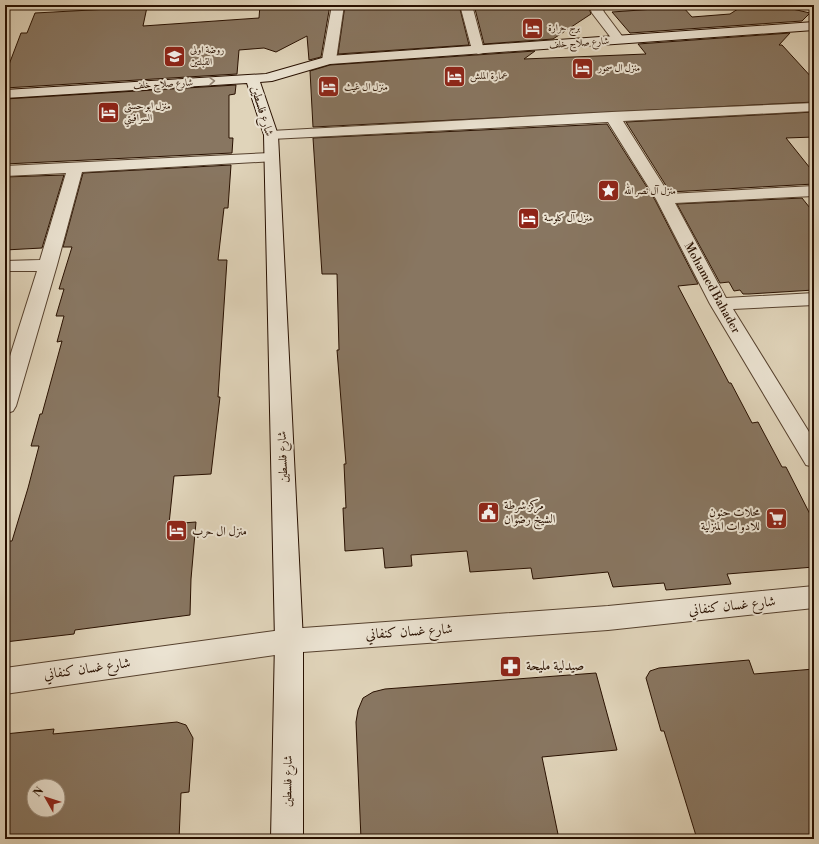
<svg xmlns="http://www.w3.org/2000/svg" width="819" height="844" font-family="'Libre Bodoni',Amiri,serif">
  <style>
    .building { fill: #887661; stroke: #281000; fill-rule: evenodd }
    .lines { fill: none; stroke-linecap: round; stroke-linejoin: round }
    .street-casing { stroke: #56412e; stroke-width: 2 }
    .secondary-casing { stroke: #281000; stroke-width: 2 }
    .street { fill: #ebe3d2; fill-rule: evenodd }
    .secondary { fill: #ebe3d2; fill-rule: evenodd }
    .oneway { stroke: #938474 }
    .labels { text-anchor: middle; dominant-baseline: central; stroke-width: 4; stroke-linejoin: round; paint-order: stroke }
    .far-poi-label { font-size: 10px; fill: #281000; stroke: #ebe3d2; text-anchor: start }
    .far-street-label { font-size: 10px; fill: #281000; stroke: #ebe3d2 }
    .street-label { font-size: 12px; fill: #281000; stroke: #ebe3d2 }
    .poi-label { font-size: 12px; fill: #281000; stroke: #ebe3d2; text-anchor: start }
    .near-street-label { font-size: 14px; fill: #281000; stroke: #ebe3d2 }
    .near-poi-label { font-size: 14px; fill: #281000; stroke: #ebe3d2; text-anchor: start }
  </style>
  <rect width="100%" height="100%" fill="#e0d4ba"/>
  <filter id="stains"><feTurbulence type="fractalNoise" baseFrequency=".005" numOctaves="4"/><feColorMatrix values="0 0 0 0 .2 0 0 0 0 .09 0 0 0 0 .02 0 0 0 .5 -.17"/></filter>
  <radialGradient id="worn" r=".72"><stop offset=".6" stop-color="#630" stop-opacity="0"/><stop offset="1" stop-color="#630" stop-opacity=".3"/></radialGradient>
  <g class="building">
    <polygon points="260,5 330,5 321,57 309,60 307,36 276,52 264,48 239,50 237,74 5,88 5,75 21,33 27,33 35,13 147,7 143,26 259,18"/>
    <polygon points="345,5 459,5 469,45 338,54"/>
    <polygon points="474,5 588,5 591,14 553,39 484,44"/>
    <polygon points="775,5 810,13 802,21 630,33 612,12 683,7 692,17 730,14 741,7"/>
    <polygon points="790,33 779,45 782,45 814,80 814,102 313,127 310,71 330,65 535,51 524,59 646,54 638,44"/>
    <polygon points="236,85 235,94 229,95 229,138 233,138 232,153 5,164 5,99"/>
    <polygon points="814,112 814,137 786,138 814,173 814,184 670,192 626,122"/>
    <polygon points="607,124 655,200 698,284 678,286 729,383 731,383 752,423 758,422 782,467 786,467 814,522 814,567 727,574 731,584 666,590 664,583 613,587 608,572 533,579 531,568 470,572 467,551 411,555 412,566 385,568 383,548 345,551 343,508 346,508 344,464 346,464 337,350 339,350 337,274 322,274 313,138"/>
    <polygon points="231,165 228,208 224,208 218,260 227,260 218,397 220,397 211,474 174,476 169,524 196,522 191,579 190,615 75,630 74,634 5,642 5,541 12,541 28,488 39,446 31,446 40,414 42,414 62,341 57,342 64,316 56,316 64,289 59,289 72,247 63,247 83,173"/>
    <polygon points="64,175 42,248 5,250 5,177"/>
    <polygon points="802,198 814,213 814,290 749,294 743,294 740,290 734,291 729,282 720,283 677,204"/>
    <polygon points="749,660 754,674 814,669 814,839 697,839 664,731 661,731 646,678 650,671 659,668"/>
    <polygon points="596,673 617,750 542,757 559,839 361,839 356,722 358,710 363,698 373,692 385,689"/>
    <path d="M177 722 186 725 193 738 189 792 181 793 179 839H5V734L54 729 53 734ZM34 786H58V810H34Z"/>
  </g>
  <g class="lines">
    <defs>
      <g id="street">
        <polygon points="332,5 344,5 336,60 329,64 322,60"/>
        <polygon points="460,5 472,5 484,50 483,53 478,54 472,50"/>
        <polygon points="589,5 601,5 604,12 625,40 623,43 615,43 592,13"/>
        <polygon points="814,103 814,111 623,121 669,194 814,186 814,196 675,203 726,298 814,293 814,305 733,309 814,440 814,467 806,465 710,304 656,199 608,122 271,139 266,138 264,135 266,132 271,131 612,112"/>
        <polygon points="270,153 275,155 278,158 275,161 82,172 57,265 16,406 13,411 5,414 5,372 37,271 5,271 5,261 40,260 66,173 5,176 5,166"/>
        <polygon points="814,586 814,608 608,630 289,653 5,694 5,668 289,629 608,606"/>
      </g>
      <polygon id="secondary" points="814,22 814,30 330,64 272,81 260,82 278,135 303,641 303,839 271,839 275,641 264,135 247,83 5,98 5,90 266,74 329,56"/>
    </defs>
    <use href="#street" class="street-casing"/>
    <use href="#secondary" class="secondary-casing"/>
    <use href="#street" class="street"/>
    <use href="#secondary" class="secondary"/>
  </g>
  <defs><path id="oneway-chevron" d="M-2-3.5L2.5 0L-2 3.5" fill="none" stroke-width="1.6" stroke-linecap="round" stroke-linejoin="round"/></defs>
  <use class="oneway" href="#oneway-chevron" transform="translate(212 81) rotate(-3)"/>
  <defs>
    <symbol id="hotel-square" viewBox="-11 -11 22 22"><rect x="-9" y="-9" width="18" height="18" rx="4" fill="#8f2418" stroke="#ebe3d2"/><path d="M-6-4.5h1.5V1H6V5H4.5V3h-9V5H-6ZM-4 0a1.8 1.8 0 1 1 3.6 0ZM.5 0V-2.5h3Q6-2.5 6 0Z" fill="#fff"/></symbol>
    <symbol id="school-square" viewBox="-11 -11 22 22"><rect x="-9" y="-9" width="18" height="18" rx="4" fill="#8f2418" stroke="#ebe3d2"/><path d="M0-5L7-2L0 1L-7-2ZM-4 1L0 2.5L4 1V4Q0 6-4 4Z" fill="#fff"/></symbol>
    <symbol id="sight-square" viewBox="-11 -11 22 22"><rect x="-9" y="-9" width="18" height="18" rx="4" fill="#8f2418" stroke="#ebe3d2"/><path d="M0-6L1.8-2.2L6-1.7L2.9 1.2L3.7 5.4L0 3.3L-3.7 5.4L-2.9 1.2L-6-1.7L-1.8-2.2Z" fill="#fff"/></symbol>
    <symbol id="civic-square" viewBox="-11 -11 22 22"><rect x="-9" y="-9" width="18" height="18" rx="4" fill="#8f2418" stroke="#ebe3d2"/><path d="M-.6-6.5H3V-4.5H.6V-3L4-1V1h2V6H-6V1h2V-1L-.6-3ZM-1.2 2.5V6h2.4V2.5Z" fill="#fff"/></symbol>
    <symbol id="supermarket-square" viewBox="-11 -11 22 22"><rect x="-9" y="-9" width="18" height="18" rx="4" fill="#8f2418" stroke="#ebe3d2"/><path d="M-6-5.5h2.5l.6 2H6L4.5 2H-2.5L-4.4-4H-6ZM-1.5 3.2a1.3 1.3 0 1 0 .1 0ZM3 3.2a1.3 1.3 0 1 0 .1 0Z" fill="#fff"/></symbol>
    <symbol id="pharmacy-square" viewBox="-11 -11 22 22"><rect x="-9" y="-9" width="18" height="18" rx="4" fill="#8f2418" stroke="#ebe3d2"/><path d="M-2-6h4v4h4v4h-4v4h-4v-4h-4v-4h4Z" fill="#fff"/></symbol>
  </defs>
  <g fill-rule="evenodd">
    <use href="#hotel-square" x="520" y="16" width="25" height="25"/>
    <use href="#school-square" x="162" y="44" width="25" height="25"/>
    <use href="#hotel-square" x="570" y="56" width="25" height="25"/>
    <use href="#hotel-square" x="442" y="64" width="25" height="25"/>
    <use href="#hotel-square" x="316" y="74" width="25" height="25"/>
    <use href="#hotel-square" x="96" y="100" width="25" height="25"/>
    <use href="#sight-square" x="596" y="178" width="25" height="25"/>
    <use href="#hotel-square" x="516" y="206" width="25" height="25"/>
    <use href="#civic-square" x="476" y="500" width="25" height="25"/>
    <use href="#supermarket-square" x="764" y="506" width="25" height="25"/>
    <use href="#hotel-square" x="164" y="518" width="25" height="25"/>
    <use href="#pharmacy-square" x="498" y="654" width="25" height="25"/>
  </g>
  <g class="labels">
    <g class="far-poi-label">
      <text x="548" y="28">برج حرارة</text>
      <text x="190" y="50">روضة اولى<tspan x="190" dy="12">القبلتين</tspan></text>
      <text x="598" y="68">منزل ال سمور</text>
      <text x="470" y="76">عمارة الملش</text>
      <text x="344" y="87">منزل ال غيث</text>
      <text x="124" y="106">منزل ابو حسنى<tspan x="124" dy="12">السرافيتي</tspan></text>
      <text x="624" y="191">منزل آل نصر الله</text>
      <text x="544" y="218">منزل آل كلوسة</text>
    </g>
    <g class="far-street-label">
      <text transform="translate(579 43) rotate(-4)">شارع صلاح خلف</text>
      <text transform="translate(163 84) rotate(-3)">شارع صلاح خلف</text>
    </g>
    <g class="street-label">
      <text transform="translate(262 111) rotate(73)">شارع فلسطين</text>
      <text transform="translate(712 288) rotate(61)">Mohamed Bahader</text>
      <text transform="translate(283 457) rotate(-92)">شارع فلسطين</text>
      <text transform="translate(288 781) rotate(-89)">شارع فلسطين</text>
    </g>
    <g class="poi-label">
      <text x="504" y="505">مركز شرطة<tspan x="504" dy="14">الشيخ رضوان</tspan></text>
      <text x="760" y="512" text-anchor="end">محلات حنون<tspan x="760" dy="14">للادوات المنزلية</tspan></text>
      <text x="192" y="531">منزل ال حرب</text>
    </g>
    <g class="near-street-label">
      <text transform="translate(732 606) rotate(-6)">شارع غسان كنفاني</text>
      <text transform="translate(409 632) rotate(-4)">شارع غسان كنفاني</text>
      <text transform="translate(87 669) rotate(-8)">شارع غسان كنفاني</text>
    </g>
    <g class="near-poi-label">
      <text x="526" y="666">صيدلية مليحة</text>
    </g>
  </g>
  <rect width="819" height="844" fill="none" stroke="#e0d4ba" stroke-width="20"/>
  <rect x="6" y="6" width="807" height="832" fill="none" stroke="#281000" stroke-width="2"/>
  <rect x="10" y="10" width="799" height="824" fill="none" stroke="#281000"/>
  <g transform="translate(46 798) rotate(309)"><circle r="19" fill="#ebe3d2" stroke="#9d8f7e"/>
  <path d="M0-3L7 15L0 10L-7 15Z" fill="#8f2418"/>
  <text y="-6" font-size="11" font-weight="bold" text-anchor="middle" fill="#281000">N</text>
  </g>
  <rect width="100%" height="100%" filter="url(#stains)"/>
  <rect width="100%" height="100%" fill="url(#worn)"/>
</svg>
